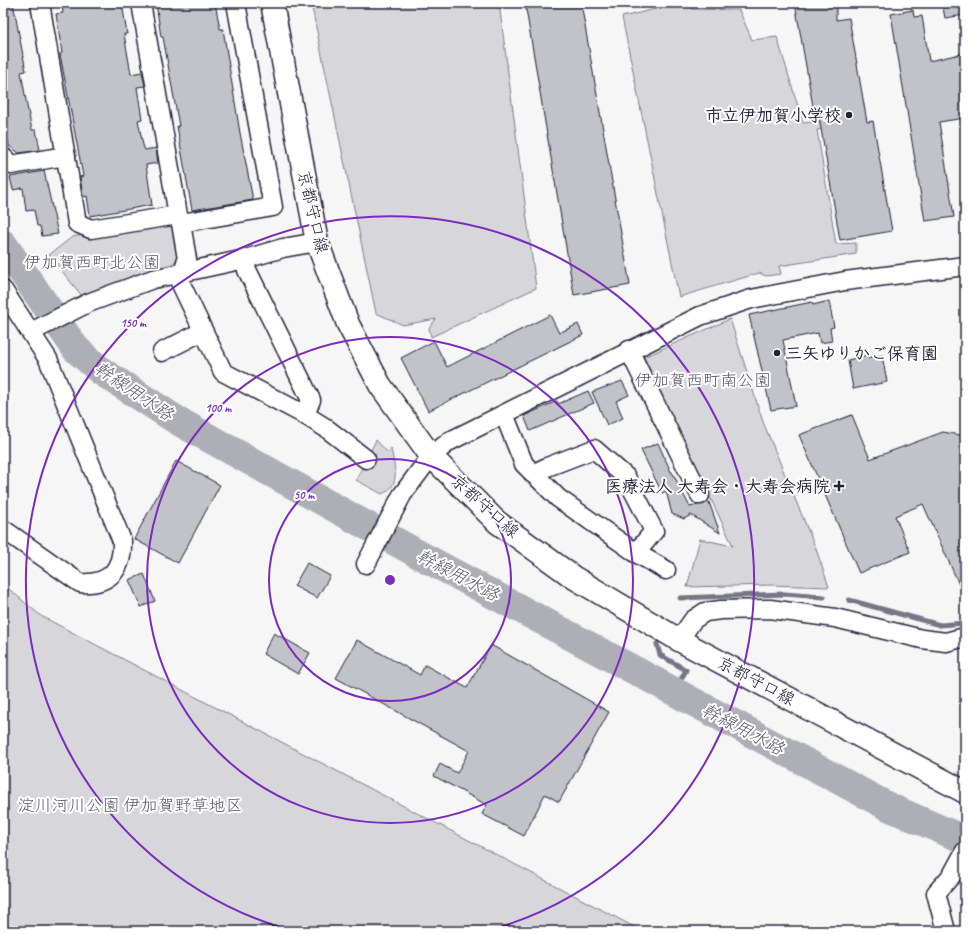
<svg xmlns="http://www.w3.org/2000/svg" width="968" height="934" font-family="Caveat,'Klee One',sans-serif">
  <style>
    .green { fill: #d7d7db; stroke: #7c7c8b }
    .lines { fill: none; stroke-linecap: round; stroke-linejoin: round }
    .stream { stroke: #767685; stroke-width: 5 }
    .river { stroke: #aeaeb7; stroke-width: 29 }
    .building { fill: #c2c2c9; stroke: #22223b }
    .street-casing { stroke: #22223b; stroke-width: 21 }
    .primary-casing { stroke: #22223b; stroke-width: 25 }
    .street { stroke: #fff; stroke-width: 18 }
    .primary { stroke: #fff; stroke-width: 22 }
    .ring { fill: none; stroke: #7b2cbf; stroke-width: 2 }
    .poi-dot { fill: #22223b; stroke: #fff; stroke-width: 1.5 }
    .labels { text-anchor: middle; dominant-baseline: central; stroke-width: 4; stroke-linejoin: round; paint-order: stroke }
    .poi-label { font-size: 17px; font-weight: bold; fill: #22223b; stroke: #fff; text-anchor: end }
    .street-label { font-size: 17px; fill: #22223b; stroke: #fff }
    .park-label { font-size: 17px; fill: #58586b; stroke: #fff }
    .water-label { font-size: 18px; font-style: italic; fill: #5a5a6d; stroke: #fff }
    .centre { fill: #7b2cbf; stroke: #fff; stroke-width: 2 }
    .ring-label { font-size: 12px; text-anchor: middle; font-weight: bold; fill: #7b2cbf; stroke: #fff; stroke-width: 4; stroke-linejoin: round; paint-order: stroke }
  </style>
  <rect width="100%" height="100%" fill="#f6f6f7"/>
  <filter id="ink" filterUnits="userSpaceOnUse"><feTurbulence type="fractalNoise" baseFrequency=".025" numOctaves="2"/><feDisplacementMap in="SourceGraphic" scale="8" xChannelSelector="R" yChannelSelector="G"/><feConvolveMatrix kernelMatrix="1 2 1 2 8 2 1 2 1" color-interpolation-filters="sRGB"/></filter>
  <g filter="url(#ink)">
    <g class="green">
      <polygon points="311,3 499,3 536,288 431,337 429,328 436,319 403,325 376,313"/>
      <polygon points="660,3 690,3 692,9 739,10 752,40 777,37 803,123 834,120 839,127 817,130 836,244 856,243 856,254 779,266 781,274 766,276 759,273 679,297 622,17 660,8"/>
      <polygon points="162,222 174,229 179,256 172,265 151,271 82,296 49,255 72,237"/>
      <polygon points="730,319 763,422 816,549 829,587 771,585 687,587 700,539 733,546 644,357"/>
      <path d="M376 440 388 453 391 448C394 467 402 485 382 494L356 480Z"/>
      <polygon points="3,584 41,616 642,931 3,931"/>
    </g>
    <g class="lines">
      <g class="stream">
        <polyline points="680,598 784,594 824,597"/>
        <polyline points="849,600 940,625 965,623"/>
        <polyline points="657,644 660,655 686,670 674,692"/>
      </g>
      <polyline class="river" points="3,244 76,349 101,371 178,421 418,554 889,807 965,840"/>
    </g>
    <g class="building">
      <polygon points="3,3 13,3 26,71 21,72 27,106 32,130 36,130 40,150 19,153 9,146 6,131 3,131"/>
      <polygon points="70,3 122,3 127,34 124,34 131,74 142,72 145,86 137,87 142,119 138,120 143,145 145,150 156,148 158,163 146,165 152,205 90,216 87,196 83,197 80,177 83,176 60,54 62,53 56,14 63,13 62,4"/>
      <polygon points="156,3 215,3 220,29 223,29 240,133 253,200 192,210 177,126 179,126 163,37 161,37"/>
      <polygon points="525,3 581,3 630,285 574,295"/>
      <polygon points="795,3 836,3 836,20 849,18 867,122 873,121 892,231 840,240 819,117 815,118"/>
      <polygon points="942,3 965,3 965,15 945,18"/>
      <polygon points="913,10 914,17 922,16 929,61 965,53 965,118 939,122 954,217 925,221 891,14"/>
      <polygon points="44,171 58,234 42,236 40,226 37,226 34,210 26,211 23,188 13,190 10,177"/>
      <polygon points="829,301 834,327 830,328 832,341 820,343 818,333 783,340 796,406 771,410 749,315 812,302 813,305"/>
      <polygon points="550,315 559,333 578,324 583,335 428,411 401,358 434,341 447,367"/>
      <polygon points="867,355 868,358 882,355 887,382 853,389 848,360"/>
      <polygon points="622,381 629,395 616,401 623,418 607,425 592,392"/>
      <polygon points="588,391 594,403 530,431 524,416 557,401 558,404"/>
      <polygon points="852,415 870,459 943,432 965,436 965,598 923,504 895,516 910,552 859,573 799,435"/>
      <polygon points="658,443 671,472 672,472 690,507 709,502 720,533 691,515 684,519 672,514 666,491 662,493 641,450"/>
      <polygon points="176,461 220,485 178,563 134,539"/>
      <polygon points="307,563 330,576 317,598 294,586"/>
      <polygon points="144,574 155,601 141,607 129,580"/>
      <polygon points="274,633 310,653 298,674 263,654"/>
      <polygon points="357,640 420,675 425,665 467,688 491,645 609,712 559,802 545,794 524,836 482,814 487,805 434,776 440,764 457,773 469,751 336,678"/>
    </g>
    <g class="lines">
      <defs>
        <g id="street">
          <polyline points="40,3 77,223 91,229 178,215"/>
          <polyline points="141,3 178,215 181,223 187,259 180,282 223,372 305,415 326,428 366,459"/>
          <polyline points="3,157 11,165 66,156"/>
          <polyline points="181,223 273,207 236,3"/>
          <polyline points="245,259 247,270 311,400 305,415"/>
          <path d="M3 290 48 359 122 541C123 570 109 585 80 583L3 529"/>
          <polyline points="31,332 88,303 153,279 245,259 283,248 317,242"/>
          <polyline points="629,350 700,495"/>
          <polyline points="162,352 203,331"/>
          <polyline points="504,414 524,464 558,498 636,553 666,570"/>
          <polyline points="533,474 547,467 594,449 626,477 654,531 636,553"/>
          <polyline points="366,564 402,495 431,456 450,441 700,316 751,299 845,281 965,266"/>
          <polyline points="679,640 693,620 705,612 721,610 770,609 835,618 922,639 946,642 965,637"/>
          <polyline points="946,931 936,893 952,875 965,851"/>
        </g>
        <polyline id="primary" points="272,3 317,242 348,324 380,385 431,456 497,522 573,577 679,640 965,792"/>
      </defs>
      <use href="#street" class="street-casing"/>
      <use href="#primary" class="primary-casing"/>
      <use href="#street" class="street"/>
      <use href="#primary" class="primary"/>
    </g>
  </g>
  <g class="ring">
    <circle cx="390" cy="580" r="121"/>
    <circle cx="390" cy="580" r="243"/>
    <path d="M293 931A364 364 0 1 1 487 931"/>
  </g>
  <g class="poi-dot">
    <circle cx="849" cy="115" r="4"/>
    <circle cx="777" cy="353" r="4"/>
    <path d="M837 480h4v4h4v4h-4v4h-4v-4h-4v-4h4z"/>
  </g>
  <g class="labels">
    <g class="poi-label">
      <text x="841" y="115">市立伊加賀小学校</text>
      <text x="785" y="353" text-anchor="start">三矢ゆりかご保育園</text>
      <text x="830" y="486">医療法人 大寿会・大寿会病院</text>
    </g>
    <g class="street-label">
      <text transform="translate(313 212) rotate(77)">京都守口線</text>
      <text transform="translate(485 506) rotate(42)">京都守口線</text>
      <text transform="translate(756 681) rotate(28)">京都守口線</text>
    </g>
    <g class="park-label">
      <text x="92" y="262">伊加賀西町北公園</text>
      <text x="703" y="380">伊加賀西町南公園</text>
      <text x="130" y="805">淀川河川公園 伊加賀野草地区</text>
    </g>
    <g class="water-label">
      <text transform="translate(134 391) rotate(34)">幹線用水路</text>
      <text transform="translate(458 575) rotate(28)">幹線用水路</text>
      <text transform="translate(743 729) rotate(28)">幹線用水路</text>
    </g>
  </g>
  <circle cx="390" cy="580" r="6" class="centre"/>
  <g class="ring-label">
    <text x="133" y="327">150 m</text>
    <text x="218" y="412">100 m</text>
    <text x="304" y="499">50 m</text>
  </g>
  <rect width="968" height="934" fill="none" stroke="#fff" stroke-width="16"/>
  <rect x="8" y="8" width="952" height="918" fill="none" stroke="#22223b" stroke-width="1.5" filter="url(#ink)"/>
</svg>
